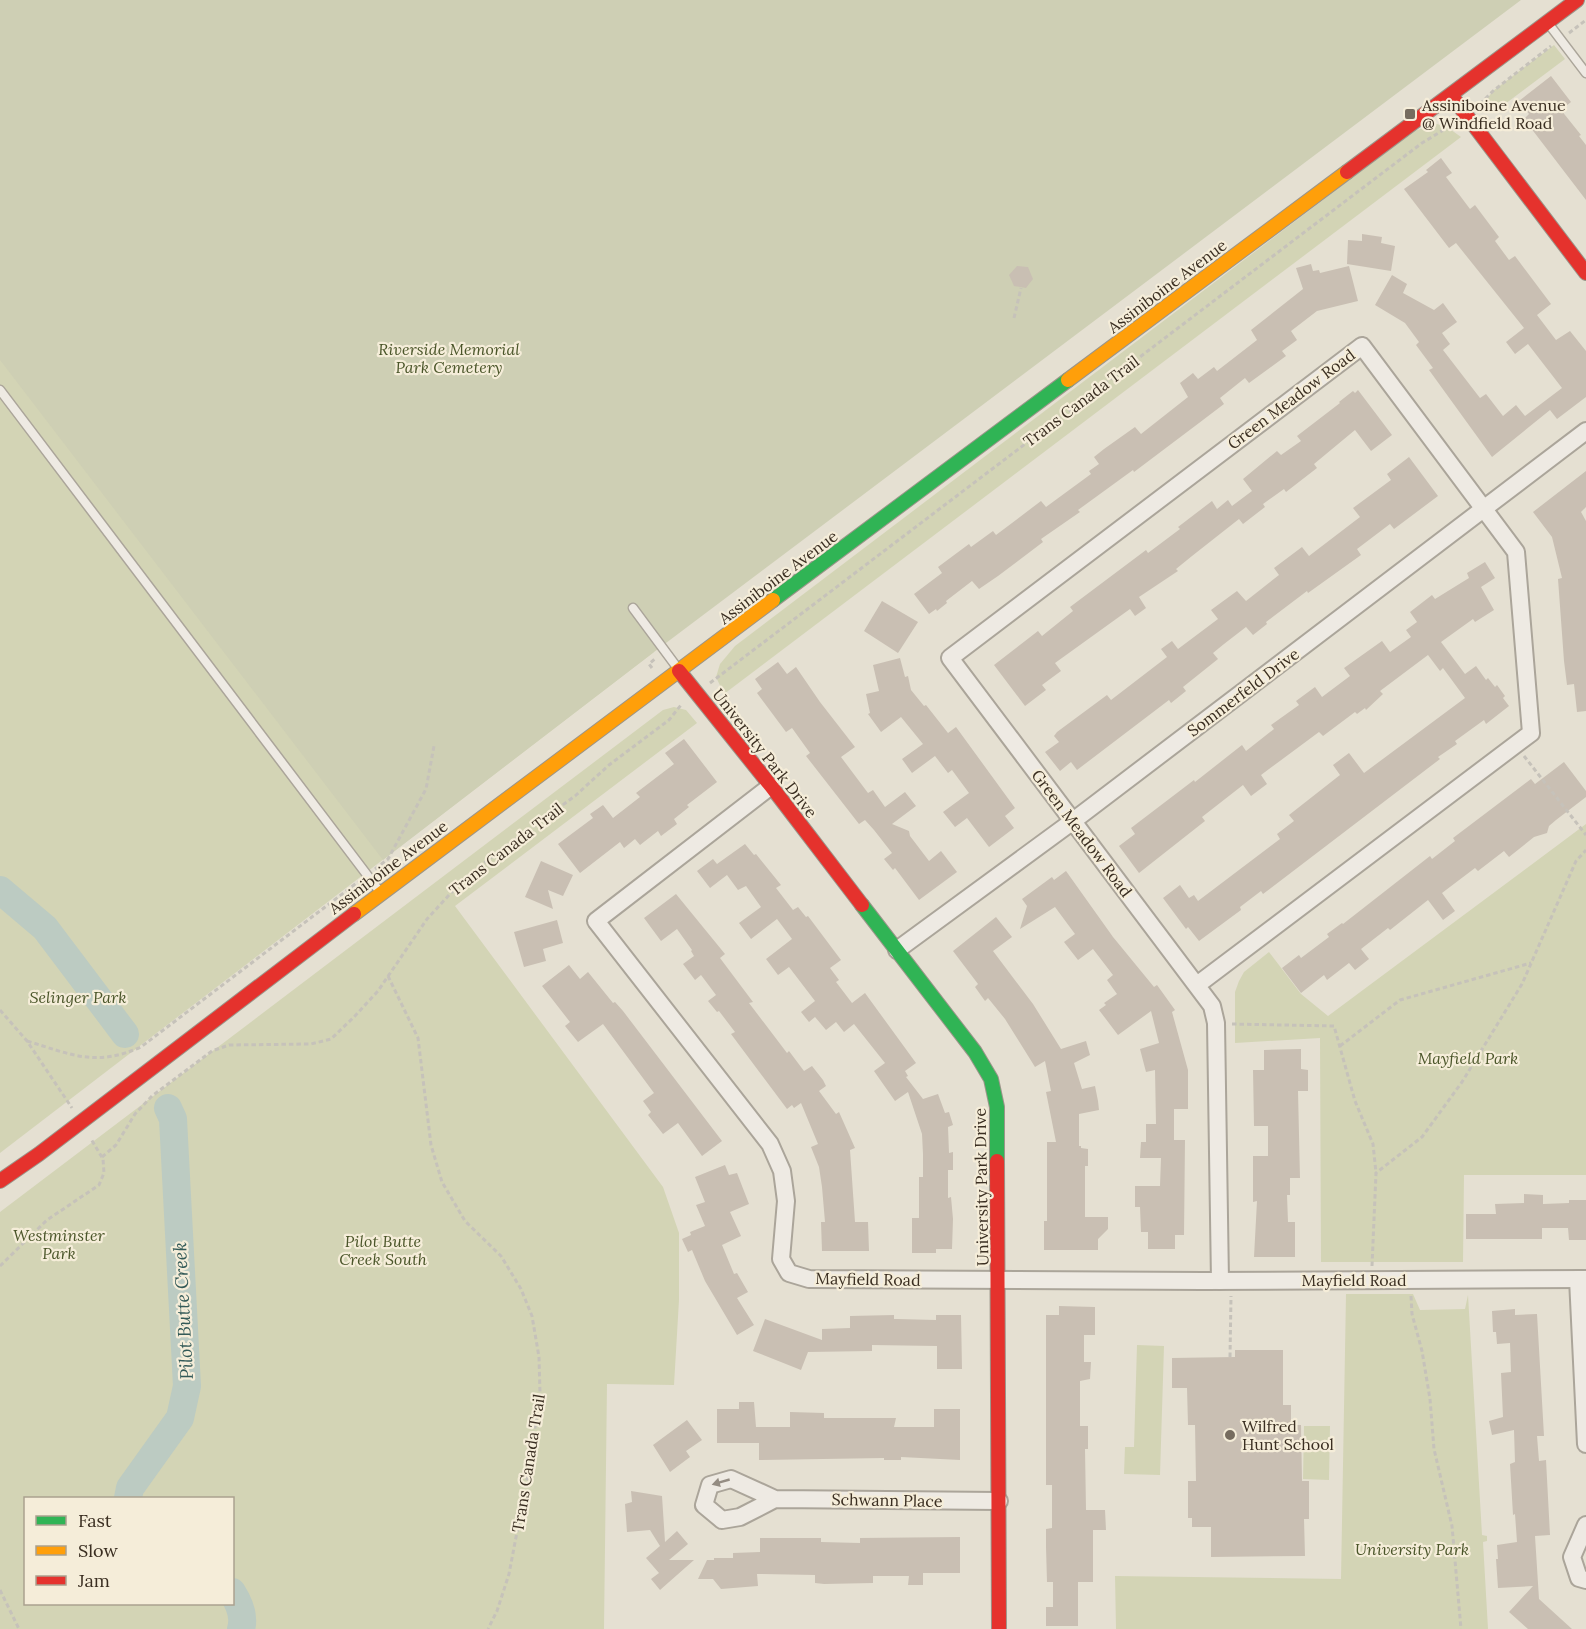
<svg xmlns="http://www.w3.org/2000/svg" width="1586" height="1629" font-family="Lora,serif">
  <style>
    .green { fill: #d3d4b5; fill-rule: evenodd }
    .cemetery { fill: #cecfb4 }
    .lines { fill: none; stroke-linecap: round; stroke-linejoin: round }
    .river { stroke: #bccbc2; stroke-width: 28 }
    .building { fill: #c9bfb3 }
    .lane-casing { stroke: #aba59a; stroke-width: 11 }
    .street-casing { stroke: #aba59a; stroke-width: 20 }
    .fast-casing { stroke: #9b958a; stroke-width: 16 }
    .slow-casing { stroke: #9b958a; stroke-width: 16 }
    .jam-casing { stroke: #9b958a; stroke-width: 16 }
    .path { stroke: #c6c2ba; stroke-width: 3; stroke-dasharray: 4.5 3; stroke-linecap: butt }
    .lane { stroke: #eeeae3; stroke-width: 8 }
    .street { stroke: #eeeae3; stroke-width: 16 }
    .fast { stroke: #30b455; stroke-width: 14 }
    .slow { stroke: #ff9f0a; stroke-width: 14 }
    .jam { stroke: #e5322d; stroke-width: 14 }
    .oneway { fill: #948c82 }
    .poi-dot { fill: #766c5f; stroke: #f5edd9; stroke-width: 2 }
    .labels { text-anchor: middle; dominant-baseline: central; stroke-width: 4.5; stroke-linejoin: round; paint-order: stroke }
    .poi-label { font-size: 16px; fill: #3a2e21; stroke: #f5edd9; text-anchor: start }
    .street-label { font-size: 16px; fill: #3a2e21; stroke: #f5edd9 }
    .park-label { font-size: 16px; font-style: italic; fill: #4a5529; stroke: #f5edd9 }
    .water-label { font-size: 18px; font-style: italic; fill: #325957; stroke: #f5edd9 }
  </style>
  <rect width="100%" height="100%" fill="#e5e0d2"/>
  <g class="green">
    <polygon points="1554,45 1565,59 1493,113 1486,100 1493,91"/>
    <polygon points="1437,124 1447,127 1461,137 724,694 716,677 720,664 735,646 1414,131"/>
    <polygon points="0,271 654,652 0,1153"/>
    <path d="M674 707 686 710 697 723 455 906 663 1187 679 1233V1300L674 1385 607 1384 604 1629H0V1212L663 710ZM232 1498V1604H26V1498Z"/>
    <polygon points="1586,824 1586,1175 1464,1175 1463,1262 1321,1262 1320,1038 1235,1043 1235,992 1239,981 1244,972 1269,952 1301,994 1328,1016"/>
    <polygon points="1346,1294 1413,1294 1420,1310 1465,1309 1468,1295 1482,1535 1487,1536 1487,1541 1483,1542 1488,1629 1116,1629 1115,1576 1341,1579"/>
    <polygon points="1137,1345 1164,1346 1160,1475 1124,1474 1125,1447 1134,1447"/>
    <polygon points="1304,1426 1330,1426 1329,1480 1303,1479"/>
  </g>
  <polygon class="cemetery" points="0,0 1521,0 654,652 383,860 0,360"/>
  <g class="lines">
    <g class="river">
      <polyline points="0,890 45,928 125,1034"/>
      <polyline points="128,1498 130,1488 180,1418 187,1386 173,1119 168,1108"/>
      <path d="M232 1592C239 1603 245 1616 241 1629"/>
    </g>
  </g>
  <g class="building">
    <polygon points="1551,76 1571,102 1561,110 1581,135 1579,136 1586,145 1586,200 1524,119 1529,114 1519,101"/>
    <polygon points="1441,158 1452,173 1446,177 1470,209 1475,205 1499,237 1495,241 1509,260 1515,256 1551,304 1537,315 1556,340 1570,331 1586,351 1586,397 1557,419 1550,410 1492,457 1429,370 1433,368 1416,345 1419,342 1405,323 1375,305 1392,275 1407,284 1403,293 1434,310 1443,303 1457,322 1442,333 1450,344 1443,350 1480,398 1486,394 1503,416 1516,405 1525,416 1562,388 1528,344 1515,354 1506,342 1524,328 1456,243 1449,248 1404,189 1428,172 1426,170"/>
    <polygon points="1362,234 1382,237 1381,243 1395,246 1391,271 1347,264 1348,240 1362,241"/>
    <polygon points="1311,264 1313,271 1319,270 1320,273 1349,266 1358,301 1317,311 1291,331 1297,340 1282,351 1286,356 1249,383 1245,378 1220,398 1224,404 1199,423 1134,472 1133,470 1078,510 1080,512 1041,539 1043,542 998,576 979,589 972,581 946,601 947,603 937,611 936,609 929,614 914,594 942,573 938,567 969,544 971,547 993,531 996,535 1041,501 1046,507 1091,474 1089,471 1099,464 1094,457 1104,449 1135,427 1141,434 1188,397 1180,383 1193,373 1198,379 1214,367 1217,371 1257,340 1251,330 1303,289 1296,268"/>
    <polygon points="1017,266 1028,267 1033,279 1026,288 1014,286 1009,275"/>
    <polygon points="1358,390 1392,435 1371,451 1355,430 1314,464 1317,468 1286,492 1284,489 1263,504 1265,507 1243,524 1239,519 1192,556 1176,569 1178,571 1139,597 1146,608 1135,616 1130,609 1055,663 1061,671 1042,685 1046,690 1025,706 994,665 1038,631 1042,636 1073,611 1070,607 1146,550 1148,553 1180,529 1178,527 1212,501 1217,509 1228,500 1232,506 1252,491 1243,479 1277,451 1281,455 1301,441 1297,436 1340,403 1339,402 1344,398 1353,391 1355,393"/>
    <polygon points="1409,457 1438,496 1394,529 1390,524 1357,549 1361,555 1308,593 1307,591 1266,622 1267,624 1253,635 1246,627 1224,644 1213,653 1218,659 1183,687 1186,691 1171,703 1169,700 1077,770 1071,762 1060,771 1045,752 1059,742 1054,736 1057,732 1107,695 1111,700 1167,657 1161,649 1172,641 1178,649 1218,619 1211,610 1237,591 1246,601 1279,575 1274,568 1302,547 1309,556 1360,517 1353,508 1391,480 1387,474"/>
    <polygon points="1586,471 1586,507 1581,512 1586,521 1586,711 1577,712 1574,684 1567,685 1564,661 1558,579 1562,578 1552,537 1533,512"/>
    <polygon points="1485,562 1495,578 1481,587 1494,610 1475,622 1473,619 1441,642 1465,674 1476,666 1486,680 1488,678 1495,687 1497,685 1505,696 1503,698 1509,706 1486,724 1484,720 1455,741 1457,744 1438,757 1440,759 1263,894 1261,891 1240,907 1241,910 1199,941 1188,927 1186,929 1163,898 1180,885 1189,898 1194,895 1198,901 1280,839 1277,834 1294,821 1289,815 1340,775 1333,765 1349,753 1364,773 1465,698 1443,668 1440,671 1428,655 1380,691 1383,694 1366,710 1365,708 1357,714 1355,712 1323,736 1319,732 1261,775 1267,784 1251,796 1243,785 1202,817 1205,821 1139,873 1119,846 1135,834 1131,828 1194,780 1195,782 1242,745 1246,751 1274,729 1271,725 1299,705 1296,701 1315,687 1322,697 1350,676 1344,668 1382,641 1390,652 1411,637 1406,630 1417,622 1410,612 1432,595 1435,599 1469,578 1467,573"/>
    <polygon points="882,601 918,622 898,653 864,631"/>
    <polygon points="900,658 905,677 908,676 911,690 924,706 926,705 948,733 956,727 1015,808 1005,816 1014,828 989,847 967,818 955,827 943,812 969,793 952,770 948,773 935,756 912,773 902,759 923,744 901,717 881,732 868,714 870,713 866,694 879,691 873,665"/>
    <polygon points="778,662 787,674 796,667 820,702 855,747 841,757 868,793 873,790 885,807 905,792 916,806 892,824 909,831 910,836 929,861 941,851 957,872 919,900 895,868 893,870 884,859 892,853 874,830 865,820 859,824 806,756 810,753 792,728 786,732 757,693 762,689 755,679"/>
    <polygon points="684,739 717,782 687,805 689,807 674,819 677,824 661,836 658,831 640,845 635,839 624,848 620,842 580,873 558,844 593,818 590,814 603,805 613,818 640,797 636,793 674,764 665,753"/>
    <polygon points="1564,762 1586,791 1586,797 1556,820 1549,826 1547,833 1534,837 1509,857 1504,851 1478,871 1475,868 1442,893 1455,911 1443,920 1428,900 1390,930 1388,928 1361,949 1369,959 1355,970 1349,963 1327,980 1324,975 1301,993 1282,968 1299,955 1301,958 1329,937 1327,934 1342,923 1343,924 1430,856 1432,859 1455,841 1453,838 1531,779 1535,784"/>
    <polygon points="745,844 754,855 756,854 781,885 776,888 793,910 798,907 806,917 808,916 841,960 830,968 839,980 836,982 852,1003 865,993 916,1063 905,1071 908,1076 906,1077 923,1099 938,1094 945,1113 949,1112 953,1125 948,1127 949,1153 953,1152 953,1170 948,1170 948,1198 951,1197 953,1219 952,1249 936,1249 936,1253 912,1253 912,1218 919,1218 919,1177 923,1177 923,1154 922,1134 908,1092 895,1101 874,1071 885,1063 854,1024 844,1032 836,1022 826,1030 815,1017 809,1022 801,1012 815,1001 789,967 778,975 766,959 792,939 777,919 751,939 739,923 761,907 746,886 738,890 727,875 710,888 697,871 713,859 717,864"/>
    <polygon points="541,861 573,875 563,896 548,890 553,909 525,897"/>
    <polygon points="1066,871 1113,937 1154,987 1157,985 1175,1010 1172,1012 1188,1070 1188,1109 1174,1109 1174,1140 1185,1140 1184,1235 1175,1235 1175,1249 1148,1249 1148,1232 1141,1232 1140,1207 1135,1207 1135,1186 1160,1186 1161,1158 1140,1158 1141,1142 1146,1142 1146,1124 1156,1124 1155,1070 1146,1072 1140,1049 1159,1043 1151,1011 1118,1035 1099,1010 1106,1005 1104,1003 1117,994 1107,980 1113,975 1093,949 1078,960 1064,942 1075,934 1055,907 1020,929 1027,906 1022,899 1052,877 1054,880"/>
    <polygon points="676,894 725,954 720,958 753,1002 749,1003 787,1053 789,1051 804,1071 812,1066 823,1080 826,1086 819,1091 836,1114 839,1112 855,1148 850,1150 855,1222 868,1222 869,1251 822,1251 821,1222 825,1222 822,1187 819,1167 811,1147 818,1144 801,1103 794,1108 792,1105 787,1109 731,1034 735,1032 719,1011 717,1012 708,1001 716,995 701,975 695,980 683,964 694,956 691,951 692,950 677,929 661,941 644,918"/>
    <polygon points="996,917 1012,937 993,951 1033,1004 1061,1049 1086,1041 1090,1055 1074,1063 1082,1089 1095,1086 1098,1101 1099,1110 1079,1114 1079,1146 1081,1146 1081,1148 1088,1149 1088,1166 1085,1166 1085,1217 1108,1217 1108,1229 1098,1239 1098,1250 1044,1250 1044,1221 1047,1221 1047,1142 1056,1142 1046,1092 1051,1091 1045,1061 1035,1067 1005,1019 988,998 985,1001 975,987 978,984 953,951"/>
    <polygon points="557,920 563,943 543,949 546,961 524,967 514,932"/>
    <polygon points="569,965 580,979 588,972 613,1003 615,1002 623,1011 722,1141 702,1156 678,1123 663,1134 648,1115 651,1112 643,1101 654,1093 603,1024 578,1042 565,1026 570,1022 542,986"/>
    <polygon points="1301,1049 1301,1069 1308,1070 1308,1091 1298,1091 1300,1178 1290,1178 1290,1195 1287,1195 1288,1222 1295,1222 1295,1257 1254,1257 1257,1201 1253,1202 1253,1156 1268,1156 1268,1126 1254,1126 1253,1070 1264,1070 1264,1050"/>
    <polygon points="725,1165 729,1175 737,1173 749,1204 730,1212 741,1236 722,1245 734,1274 737,1273 748,1292 737,1298 754,1325 737,1335 705,1281 692,1250 688,1252 682,1239 691,1235 690,1232 705,1226 696,1205 705,1202 695,1177"/>
    <polygon points="1524,1194 1543,1195 1543,1204 1569,1203 1569,1200 1586,1200 1586,1240 1569,1240 1568,1228 1542,1228 1542,1239 1466,1239 1466,1214 1496,1214 1495,1204 1524,1203"/>
    <polygon points="1059,1306 1095,1307 1095,1335 1084,1335 1084,1362 1091,1362 1090,1379 1080,1381 1080,1426 1088,1426 1088,1449 1085,1449 1086,1510 1105,1510 1106,1530 1093,1530 1093,1582 1078,1582 1078,1626 1046,1626 1046,1607 1053,1607 1053,1582 1047,1582 1046,1547 1046,1529 1052,1528 1052,1485 1046,1485 1046,1315 1059,1315"/>
    <polygon points="1515,1309 1515,1315 1537,1314 1544,1436 1537,1436 1539,1461 1546,1460 1550,1535 1535,1536 1539,1599 1572,1629 1528,1629 1509,1612 1533,1586 1498,1588 1496,1559 1498,1559 1497,1545 1517,1542 1515,1514 1513,1515 1510,1464 1515,1462 1514,1430 1492,1435 1489,1421 1503,1417 1501,1373 1511,1372 1510,1343 1497,1344 1496,1332 1493,1332 1492,1311"/>
    <polygon points="894,1315 894,1319 897,1319 936,1320 936,1315 961,1315 962,1369 937,1369 937,1346 872,1345 872,1351 808,1352 801,1370 753,1351 765,1319 822,1340 822,1329 850,1328 850,1316"/>
    <polygon points="1235,1350 1283,1350 1283,1405 1291,1405 1291,1425 1301,1425 1302,1481 1309,1481 1309,1519 1304,1519 1305,1556 1211,1557 1211,1527 1192,1527 1192,1518 1188,1518 1188,1481 1196,1481 1195,1425 1188,1425 1187,1388 1172,1388 1172,1358 1235,1357"/>
    <polygon points="739,1402 754,1402 756,1427 790,1427 790,1412 824,1413 824,1418 896,1418 894,1427 934,1427 934,1409 960,1409 960,1460 901,1457 901,1460 884,1460 884,1458 759,1460 759,1443 717,1443 717,1409 739,1409"/>
    <polygon points="687,1420 702,1440 686,1451 690,1457 670,1472 653,1445"/>
    <polygon points="631,1491 662,1496 665,1542 677,1531 688,1544 669,1560 694,1560 660,1590 651,1579 659,1573 646,1558 660,1546 650,1530 627,1532 625,1504 632,1502"/>
    <polygon points="960,1537 960,1573 923,1573 923,1585 908,1585 909,1576 873,1576 873,1583 824,1584 815,1583 815,1575 757,1574 758,1586 721,1589 713,1579 698,1579 707,1560 714,1560 714,1558 733,1558 733,1553 760,1552 760,1538 821,1538 821,1542 860,1543 860,1538"/>
  </g>
  <g class="lines">
    <defs>
      <g id="lane">
        <polyline points="1548,23 1586,73"/>
        <polyline points="0,390 380,892"/>
        <polyline points="633,608 679,670"/>
      </g>
      <g id="street">
        <polyline points="771,786 596,921 770,1144 782,1171 786,1201 781,1259 789,1273 809,1279 1203,1281 1586,1279"/>
        <polyline points="897,950 1073,821 1586,431"/>
        <polyline points="1197,985 1531,733 1516,552 1362,346 950,658 1212,1006 1216,1023 1220,1281"/>
        <polyline points="1578,1279 1586,1444"/>
        <polyline points="775,1499 740,1517 722,1520 704,1505 710,1485 731,1479 775,1499 999,1501"/>
        <polyline points="1586,1525 1572,1557 1579,1578 1586,1580"/>
      </g>
      <g id="fast">
        <polyline points="773,600 1068,380"/>
        <polyline points="862,905 975,1052 991,1079 997,1107 997,1161"/>
      </g>
      <g id="slow">
        <polyline points="1068,380 1347,172"/>
        <polyline points="354,914 773,600"/>
      </g>
      <g id="jam">
        <polyline points="1451,95 1586,273"/>
        <polyline points="1347,172 1577,0"/>
        <polyline points="679,671 771,786 862,905"/>
        <polyline points="997,1161 999,1629"/>
        <polyline points="0,1181 39,1154 354,914"/>
      </g>
    </defs>
    <use href="#lane" class="lane-casing"/>
    <use href="#street" class="street-casing"/>
    <use href="#fast" class="fast-casing"/>
    <use href="#slow" class="slow-casing"/>
    <use href="#jam" class="jam-casing"/>
    <g class="path">
      <polyline points="1569,33 1586,20"/>
      <polyline points="1480,104 1493,91 1551,46"/>
      <polyline points="1014,318 1021,288"/>
      <polyline points="652,668 649,664 656,658"/>
      <polyline points="710,683 1422,143 1450,126"/>
      <polyline points="1524,756 1586,835"/>
      <polyline points="375,869 388,859 426,789 434,746"/>
      <polyline points="388,976 418,1038 431,1145 442,1182 465,1221 501,1256 521,1289 532,1316 539,1357 540,1393 528,1474 509,1574 497,1611 488,1629"/>
      <polyline points="0,1010 27,1041 72,1108"/>
      <polyline points="1232,1024 1334,1026 1355,1101 1373,1144 1376,1173"/>
      <path d="M27 1041C73 1055 95 1067 141 1047L358 882"/>
      <polyline points="1340,1046 1400,1000 1531,963"/>
      <polyline points="102,1157 116,1145 135,1114 152,1096 212,1051 229,1045 311,1044 331,1039 354,1017 378,991 427,919 461,882 494,855 575,796 609,765 669,720 681,705"/>
      <polyline points="0,1266 47,1220 99,1185 104,1173 103,1159 91,1139"/>
      <polyline points="1372,1266 1376,1173 1422,1137 1462,1082 1522,984 1576,861 1586,850"/>
      <polyline points="1411,1296 1412,1314 1422,1351 1430,1399 1434,1449 1452,1526 1461,1629"/>
      <polyline points="1230,1357 1231,1296"/>
      <polyline points="0,1590 19,1629"/>
    </g>
    <use href="#lane" class="lane"/>
    <use href="#street" class="street"/>
    <use href="#fast" class="fast"/>
    <use href="#slow" class="slow"/>
    <use href="#jam" class="jam"/>
  </g>
  <defs><path id="oneway-solid" d="M-6-.8H1V-3.2L6.5 0L1 3.2V.8H-6Z" transform="scale(1.5)"/></defs>
  <use class="oneway" href="#oneway-solid" transform="translate(721 1482) rotate(164)"/>
  <g class="poi-dot">
    <rect x="1404" y="108" width="12" height="12" rx="3"/>
    <circle cx="1230" cy="1435" r="6"/>
  </g>
  <g class="labels">
    <g class="poi-label">
      <text x="1422" y="105">Assiniboine Avenue<tspan x="1422" dy="18">@ Windfield Road</tspan></text>
      <text x="1242" y="1426">Wilfred<tspan x="1242" dy="18">Hunt School</tspan></text>
    </g>
    <g class="street-label">
      <text transform="translate(1167 286) rotate(-37)">Assiniboine Avenue</text>
      <text transform="translate(1291 399) rotate(-37)">Green Meadow Road</text>
      <text transform="translate(1081 401) rotate(-37)">Trans Canada Trail</text>
      <text transform="translate(778 577) rotate(-37)">Assiniboine Avenue</text>
      <text transform="translate(1243 692) rotate(-37)">Sommerfeld Drive</text>
      <text transform="translate(765 753) rotate(52)">University Park Drive</text>
      <text transform="translate(1082 833) rotate(53)">Green Meadow Road</text>
      <text transform="translate(506 849) rotate(-38)">Trans Canada Trail</text>
      <text transform="translate(388 867) rotate(-37)">Assiniboine Avenue</text>
      <text transform="translate(981 1187) rotate(-91)">University Park Drive</text>
      <text transform="translate(868 1279) rotate(1)">Mayfield Road</text>
      <text x="1354" y="1280">Mayfield Road</text>
      <text transform="translate(528 1463) rotate(-81)">Trans Canada Trail</text>
      <text transform="translate(887 1500) rotate(1)">Schwann Place</text>
    </g>
    <g class="park-label">
      <text x="449" y="349">Riverside Memorial<tspan x="449" dy="18">Park Cemetery</tspan></text>
      <text x="78" y="997">Selinger Park</text>
      <text x="1468" y="1058">Mayfield Park</text>
      <text x="59" y="1235">Westminster<tspan x="59" dy="18">Park</tspan></text>
      <text x="383" y="1241">Pilot Butte<tspan x="383" dy="18">Creek South</tspan></text>
      <text x="1412" y="1549">University Park</text>
    </g>
    <g class="water-label">
      <text transform="translate(183 1311) rotate(-93)">Pilot Butte Creek</text>
    </g>
  </g>
  <rect x="24" y="1497" width="210" height="108" fill="#f5edd9" stroke="#aaa18f" stroke-width="1.5"/>
  <rect x="36" y="1516" width="30" height="9" fill="#30b455" stroke="#aaa18f" stroke-width="1.5"/>
  <text x="78" y="1527" font-size="18" fill="#3a2e21">Fast</text>
  <rect x="36" y="1546" width="30" height="9" fill="#ff9f0a" stroke="#aaa18f" stroke-width="1.5"/>
  <text x="78" y="1557" font-size="18" fill="#3a2e21">Slow</text>
  <rect x="36" y="1576" width="30" height="9" fill="#e5322d" stroke="#aaa18f" stroke-width="1.5"/>
  <text x="78" y="1587" font-size="18" fill="#3a2e21">Jam</text>
</svg>
